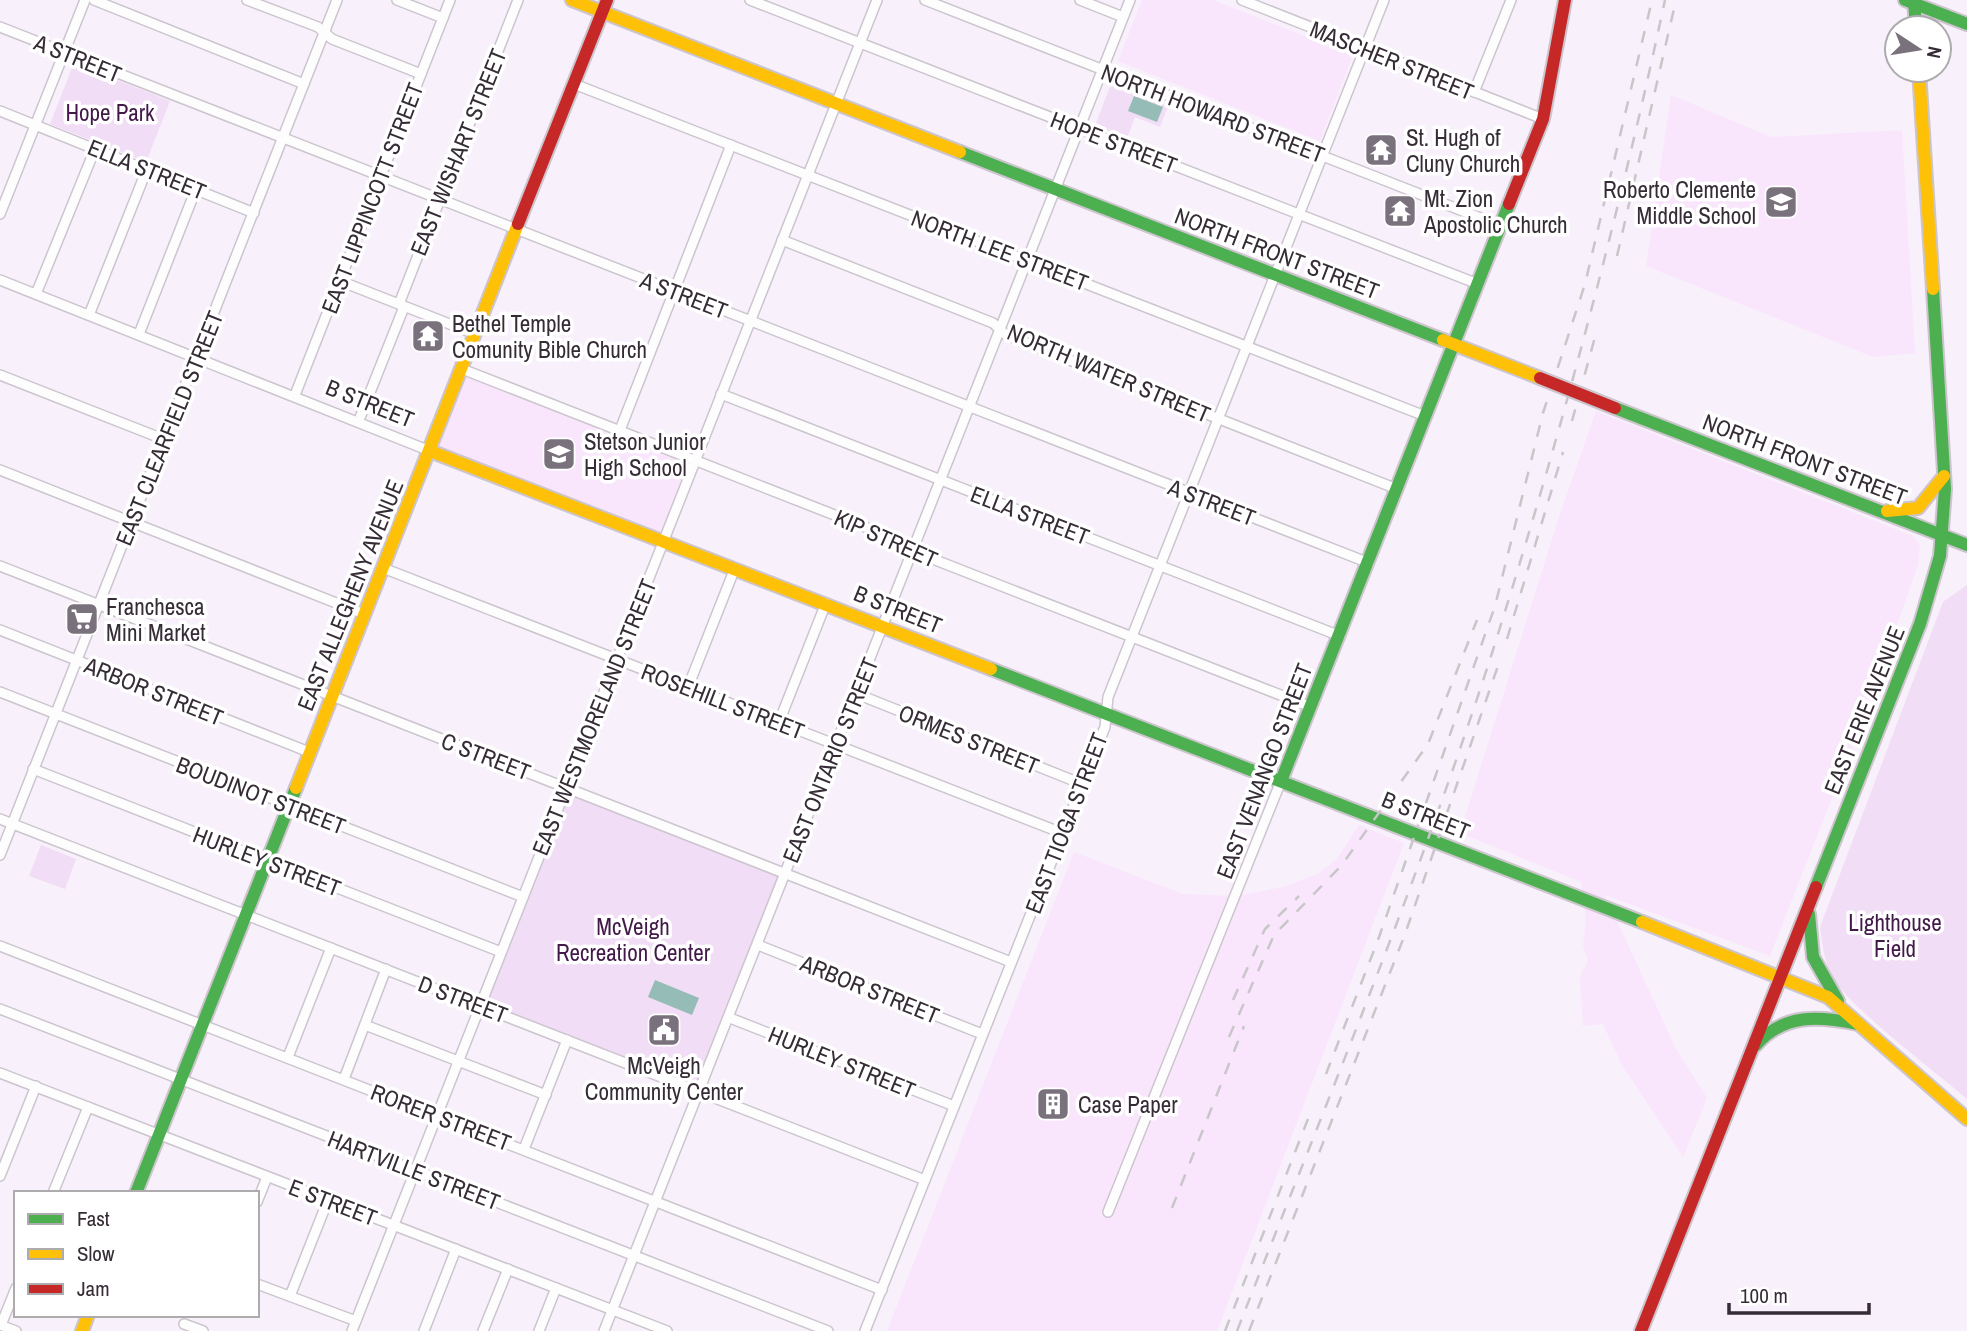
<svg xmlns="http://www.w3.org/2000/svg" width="1967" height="1331" font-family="'Archivo Narrow',sans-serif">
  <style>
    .built { fill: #f9e6fc }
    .green { fill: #f1ddf5 }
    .water { fill: #95bcb6 }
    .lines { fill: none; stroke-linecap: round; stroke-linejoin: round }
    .street-casing { stroke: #ccc5ce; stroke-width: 12 }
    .fast-casing { stroke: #ccc5ce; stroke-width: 16 }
    .slow-casing { stroke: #ccc5ce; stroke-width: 16 }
    .jam-casing { stroke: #ccc5ce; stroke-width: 16 }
    .street { stroke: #fefdfe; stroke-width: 9 }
    .fast { stroke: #4caf50; stroke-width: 12 }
    .slow { stroke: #ffc107; stroke-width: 12 }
    .jam { stroke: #c62828; stroke-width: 12 }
    .rail { stroke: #c8c6c9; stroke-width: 2.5; stroke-dasharray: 12 12; stroke-linecap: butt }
    .jam-bridge-casing { stroke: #ccc5ce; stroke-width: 16; stroke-linecap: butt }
    .jam-bridge { stroke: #c62828; stroke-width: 12 }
    .labels { text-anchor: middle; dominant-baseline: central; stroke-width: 7; stroke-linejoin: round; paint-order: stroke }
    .street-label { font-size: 23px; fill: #352c36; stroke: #fff }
    .park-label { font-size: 23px; fill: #421949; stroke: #fff }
    .poi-label { font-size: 23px; fill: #352c36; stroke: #fff; text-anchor: start }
  </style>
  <rect width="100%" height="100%" fill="#f8f0fa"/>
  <g class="built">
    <polygon points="1142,0 1213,0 1353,55 1320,141 1118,61"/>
    <polygon points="1671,95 1771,137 1902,130 1915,353 1873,357 1646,266"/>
    <polygon points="462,369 695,460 663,540 430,451"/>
    <polygon points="1596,411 1913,536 1920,545 1918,565 1870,701 1770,956 1605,895 1676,1049 1707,1098 1683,1157 1622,1065 1603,1024 1583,1026 1580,976 1588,960 1583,946 1586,919 1581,882 1460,833 1558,520"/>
    <polygon points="1359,825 1404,843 1217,1331 887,1331 1074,852 1183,894 1237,896 1287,886 1317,874 1336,860"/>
  </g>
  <g class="green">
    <polygon points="74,63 170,101 146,162 50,124"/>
    <polygon points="1111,84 1168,106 1160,127 1135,117 1127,138 1095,126"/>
    <path d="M1967 585V1099C1938 1073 1844 1004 1831 974 1824 959 1822 943 1820 927L1943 602Z"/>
    <polygon points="566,787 786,873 700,1093 480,1006"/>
    <polygon points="41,845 76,859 65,889 29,876"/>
  </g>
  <g class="water">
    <polygon points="1134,96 1163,107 1157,122 1128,111"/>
    <polygon points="655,980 699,998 692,1015 648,997"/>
  </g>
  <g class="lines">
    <defs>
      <g id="street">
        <polyline points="94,0 304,84"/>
        <polyline points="247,0 318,27 332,39 421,74"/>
        <polyline points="397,0 443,18"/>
        <polyline points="750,0 1478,284"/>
        <polyline points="925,0 1501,226"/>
        <polyline points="1080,0 1123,17"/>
        <polyline points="1242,0 1543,119"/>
        <polyline points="0,27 1369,563"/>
        <polyline points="574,84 1425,416"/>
        <polyline points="1474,92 1511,0"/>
        <polyline points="0,111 254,213"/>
        <polyline points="0,214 85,0"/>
        <polyline points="782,240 993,323 1006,335 1397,489"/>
        <polyline points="0,280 430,451"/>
        <polyline points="340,281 475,334"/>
        <polyline points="36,294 95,149"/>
        <polyline points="399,304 518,0"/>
        <polyline points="89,315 147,169"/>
        <polyline points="139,334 196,189"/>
        <polyline points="462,369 906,543 920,554 1311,707"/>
        <polyline points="0,375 163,439"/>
        <polyline points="721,394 1340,636"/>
        <polyline points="295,395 450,0"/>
        <polyline points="359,420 404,307"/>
        <polyline points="620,430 731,145"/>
        <polyline points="0,470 364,614"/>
        <polyline points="0,566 1011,962"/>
        <polyline points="383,568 1062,833"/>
        <polyline points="0,630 309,752"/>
        <polyline points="688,687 735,568"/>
        <polyline points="0,692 523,897"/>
        <polyline points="857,694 1082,784"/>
        <polyline points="779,722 826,603"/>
        <polyline points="33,769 501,952"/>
        <polyline points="0,819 925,1180"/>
        <polyline points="0,855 337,0"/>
        <polyline points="758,945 982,1034"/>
        <polyline points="0,946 882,1290"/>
        <polyline points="0,1009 828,1331"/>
        <polyline points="730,1018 954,1106"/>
        <polyline points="365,1025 546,1095"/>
        <polyline points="288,1057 331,948"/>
        <polyline points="0,1073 667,1331"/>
        <polyline points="344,1079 386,969"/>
        <polyline points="524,1149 567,1040"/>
        <polyline points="0,1176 36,1086"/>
        <polyline points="53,1193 88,1107"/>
        <polyline points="257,1202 267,1177"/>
        <polyline points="1108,1212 1281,781"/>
        <polyline points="257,1284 356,1321"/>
        <polyline points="290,1296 328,1200"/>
        <polyline points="184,1324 203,1331"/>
        <polyline points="0,1325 16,1331"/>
        <polyline points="1,1325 16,1288"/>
        <polyline points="352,1331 877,0"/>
        <polyline points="424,1331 456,1249"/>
        <polyline points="483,1331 508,1269"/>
        <polyline points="539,1331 556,1288"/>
        <polyline points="604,1331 1130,0"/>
        <polyline points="865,1331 1105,727 1108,697 1384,0"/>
      </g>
      <g id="fast">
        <polyline points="1905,0 1967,24"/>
        <polyline points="1914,0 1916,28"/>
        <polyline points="960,152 1443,340"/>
        <polyline points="1615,408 1967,545"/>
        <polyline points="991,669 1642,922"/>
        <polyline points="1281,781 1509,204"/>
        <polyline points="1816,887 1920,624 1940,556 1945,489 1933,289"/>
        <polyline points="1809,914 1813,957 1838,1001"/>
        <path d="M1756 1045C1784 1013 1819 1016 1858 1024"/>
        <polyline points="136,1193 296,788"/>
      </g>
      <g id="slow">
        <polyline points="572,0 960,152"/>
        <polyline points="1919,70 1933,289"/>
        <polyline points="1443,340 1540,378"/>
        <polyline points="430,451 991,669"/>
        <polyline points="1887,511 1918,508 1944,476"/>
        <polyline points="296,788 518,224"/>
        <polyline points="1642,922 1828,997 1967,1119"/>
        <polyline points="82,1331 88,1315"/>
      </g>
      <g id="jam">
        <polyline points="1509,204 1543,119 1565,0"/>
        <polyline points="518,224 607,0"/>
        <polyline points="1641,1331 1816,887"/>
      </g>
    </defs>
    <use href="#street" class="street-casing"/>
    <use href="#fast" class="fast-casing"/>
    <use href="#slow" class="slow-casing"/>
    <use href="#jam" class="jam-casing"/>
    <use href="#street" class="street"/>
    <use href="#fast" class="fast"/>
    <use href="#slow" class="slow"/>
    <use href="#jam" class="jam"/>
    <g class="rail">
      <polyline points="1617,256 1676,0"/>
      <polyline points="1572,421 1595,337"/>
      <polyline points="1507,639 1563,452"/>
      <polyline points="1233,1000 1265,929 1299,896"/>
      <polyline points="1229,1037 1274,935 1341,866 1428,744 1477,620"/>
      <polyline points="1326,1074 1378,940 1495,606 1543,413 1585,284 1652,0"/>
      <polyline points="1172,1208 1244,1026"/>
      <polyline points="1225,1331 1308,1119"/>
      <path d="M1237 1331C1325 1106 1418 883 1492 653 1560 438 1618 220 1665 0"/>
      <polyline points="1249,1331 1404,937 1499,663"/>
    </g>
    <defs>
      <polyline id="jam-bridge" points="1540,378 1615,408"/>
    </defs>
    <use href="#jam-bridge" class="jam-bridge-casing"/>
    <use href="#jam-bridge" class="jam-bridge"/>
  </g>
  <defs>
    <symbol id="temple-square" viewBox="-11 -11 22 22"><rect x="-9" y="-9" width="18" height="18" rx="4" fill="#79717b" stroke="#fff"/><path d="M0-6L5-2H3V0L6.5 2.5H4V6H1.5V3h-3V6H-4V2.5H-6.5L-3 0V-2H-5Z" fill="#fff"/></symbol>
    <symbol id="school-square" viewBox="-11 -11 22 22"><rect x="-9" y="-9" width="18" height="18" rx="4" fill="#79717b" stroke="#fff"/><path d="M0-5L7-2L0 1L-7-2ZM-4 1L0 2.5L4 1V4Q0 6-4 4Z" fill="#fff"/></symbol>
    <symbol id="supermarket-square" viewBox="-11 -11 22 22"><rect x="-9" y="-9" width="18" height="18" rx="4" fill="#79717b" stroke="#fff"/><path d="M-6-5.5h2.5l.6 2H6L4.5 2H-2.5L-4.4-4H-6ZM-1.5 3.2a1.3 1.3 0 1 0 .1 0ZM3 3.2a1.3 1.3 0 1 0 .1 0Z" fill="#fff"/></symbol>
    <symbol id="civic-square" viewBox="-11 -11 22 22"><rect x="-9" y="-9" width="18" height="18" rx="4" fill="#79717b" stroke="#fff"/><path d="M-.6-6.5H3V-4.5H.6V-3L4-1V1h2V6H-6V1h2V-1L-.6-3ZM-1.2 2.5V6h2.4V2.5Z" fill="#fff"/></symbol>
    <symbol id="building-square" viewBox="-11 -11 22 22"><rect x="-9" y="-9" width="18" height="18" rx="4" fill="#79717b" stroke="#fff"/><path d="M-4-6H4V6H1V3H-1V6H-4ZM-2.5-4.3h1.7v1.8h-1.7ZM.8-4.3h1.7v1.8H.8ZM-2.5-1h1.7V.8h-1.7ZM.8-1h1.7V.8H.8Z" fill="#fff"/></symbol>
  </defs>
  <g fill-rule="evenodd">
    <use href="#temple-square" x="1362" y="131" width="38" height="38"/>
    <use href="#school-square" x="1762" y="183" width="38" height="38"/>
    <use href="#temple-square" x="1381" y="192" width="38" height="38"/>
    <use href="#temple-square" x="409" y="317" width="38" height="38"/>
    <use href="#school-square" x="540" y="435" width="38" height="38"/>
    <use href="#supermarket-square" x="63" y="600" width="38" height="38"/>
    <use href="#civic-square" x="645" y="1011" width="38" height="38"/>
    <use href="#building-square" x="1034" y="1085" width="38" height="38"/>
  </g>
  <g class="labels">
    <g class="street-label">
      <text transform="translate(78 58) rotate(22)">A STREET</text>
      <text transform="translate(1392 60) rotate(22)">MASCHER STREET</text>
      <text transform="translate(1213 113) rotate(21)">NORTH HOWARD STREET</text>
      <text transform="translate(1114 142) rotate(21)">HOPE STREET</text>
      <text transform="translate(458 152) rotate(-68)">EAST WISHART STREET</text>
      <text transform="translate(147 169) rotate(22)">ELLA STREET</text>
      <text transform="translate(372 198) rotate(-69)">EAST LIPPINCOTT STREET</text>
      <text transform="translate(1000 250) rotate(21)">NORTH LEE STREET</text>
      <text transform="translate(1277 253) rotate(21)">NORTH FRONT STREET</text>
      <text transform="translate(684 295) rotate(21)">A STREET</text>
      <text transform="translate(1109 373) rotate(23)">NORTH WATER STREET</text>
      <text transform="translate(370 403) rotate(22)">B STREET</text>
      <text transform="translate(169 428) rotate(-68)">EAST CLEARFIELD STREET</text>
      <text transform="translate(1805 459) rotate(21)">NORTH FRONT STREET</text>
      <text transform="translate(1212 502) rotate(21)">A STREET</text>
      <text transform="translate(1030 515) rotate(21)">ELLA STREET</text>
      <text transform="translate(886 538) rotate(24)">KIP STREET</text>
      <text transform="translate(350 595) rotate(-68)">EAST ALLEGHENY AVENUE</text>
      <text transform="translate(898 609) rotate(22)">B STREET</text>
      <text transform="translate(154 691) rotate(22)">ARBOR STREET</text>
      <text transform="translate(723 701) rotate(21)">ROSEHILL STREET</text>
      <text transform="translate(1864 710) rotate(-68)">EAST ERIE AVENUE</text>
      <text transform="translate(594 717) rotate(-68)">EAST WESTMORELAND STREET</text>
      <text transform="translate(969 739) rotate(22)">ORMES STREET</text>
      <text transform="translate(486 756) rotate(21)">C STREET</text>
      <text transform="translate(830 760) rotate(-68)">EAST ONTARIO STREET</text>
      <text transform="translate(1264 771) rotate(-69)">EAST VENANGO STREET</text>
      <text transform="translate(261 795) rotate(21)">BOUDINOT STREET</text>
      <text transform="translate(1426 815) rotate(22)">B STREET</text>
      <text transform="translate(1066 823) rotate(-69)">EAST TIOGA STREET</text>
      <text transform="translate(267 861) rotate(21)">HURLEY STREET</text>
      <text transform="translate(870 989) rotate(22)">ARBOR STREET</text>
      <text transform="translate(463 999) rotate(21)">D STREET</text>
      <text transform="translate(842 1062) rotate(22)">HURLEY STREET</text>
      <text transform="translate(441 1117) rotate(21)">RORER STREET</text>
      <text transform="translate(414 1170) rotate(21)">HARTVILLE STREET</text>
      <text transform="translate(333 1202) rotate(21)">E STREET</text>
    </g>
    <g class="park-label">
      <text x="110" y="112">Hope Park</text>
      <text x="1895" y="922">Lighthouse<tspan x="1895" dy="26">Field</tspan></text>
      <text x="633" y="926">McVeigh<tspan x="633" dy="26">Recreation Center</tspan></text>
    </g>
    <g class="poi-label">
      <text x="1406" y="137">St. Hugh of<tspan x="1406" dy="26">Cluny Church</tspan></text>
      <text x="1756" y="189" text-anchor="end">Roberto Clemente<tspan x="1756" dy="26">Middle School</tspan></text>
      <text x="1424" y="198">Mt. Zion<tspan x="1424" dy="26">Apostolic Church</tspan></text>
      <text x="452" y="323">Bethel Temple<tspan x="452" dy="26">Comunity Bible Church</tspan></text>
      <text x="584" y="441">Stetson Junior<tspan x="584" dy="26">High School</tspan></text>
      <text x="106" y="606">Franchesca<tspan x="106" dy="26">Mini Market</tspan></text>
      <text x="664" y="1065" text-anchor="middle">McVeigh<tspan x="664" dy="26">Community Center</tspan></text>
      <text x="1078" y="1104">Case Paper</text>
    </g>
  </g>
  <rect x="14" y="1191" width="245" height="126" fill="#ffffff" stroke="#aeabaf" stroke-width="2"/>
  <rect x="28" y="1214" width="35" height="10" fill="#4caf50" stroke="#aeabaf" stroke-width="2"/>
  <text x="77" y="1226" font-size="21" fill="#352c36">Fast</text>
  <rect x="28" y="1249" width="35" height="10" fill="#ffc107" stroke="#aeabaf" stroke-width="2"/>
  <text x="77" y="1261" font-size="21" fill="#352c36">Slow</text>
  <rect x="28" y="1284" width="35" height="10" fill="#c62828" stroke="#aeabaf" stroke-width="2"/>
  <text x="77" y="1296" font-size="21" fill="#352c36">Jam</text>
  <g transform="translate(1918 49) rotate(102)"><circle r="33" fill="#ffffff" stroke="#aeabaf" stroke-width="2"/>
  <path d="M0-5L12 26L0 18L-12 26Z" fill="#79717b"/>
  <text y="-10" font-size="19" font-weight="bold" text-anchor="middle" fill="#352c36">N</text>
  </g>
  <path d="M1729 1303v10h140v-10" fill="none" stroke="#352c36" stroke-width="3.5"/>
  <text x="1740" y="1303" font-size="21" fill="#352c36" stroke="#ffffff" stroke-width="5" paint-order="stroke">100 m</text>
</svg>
